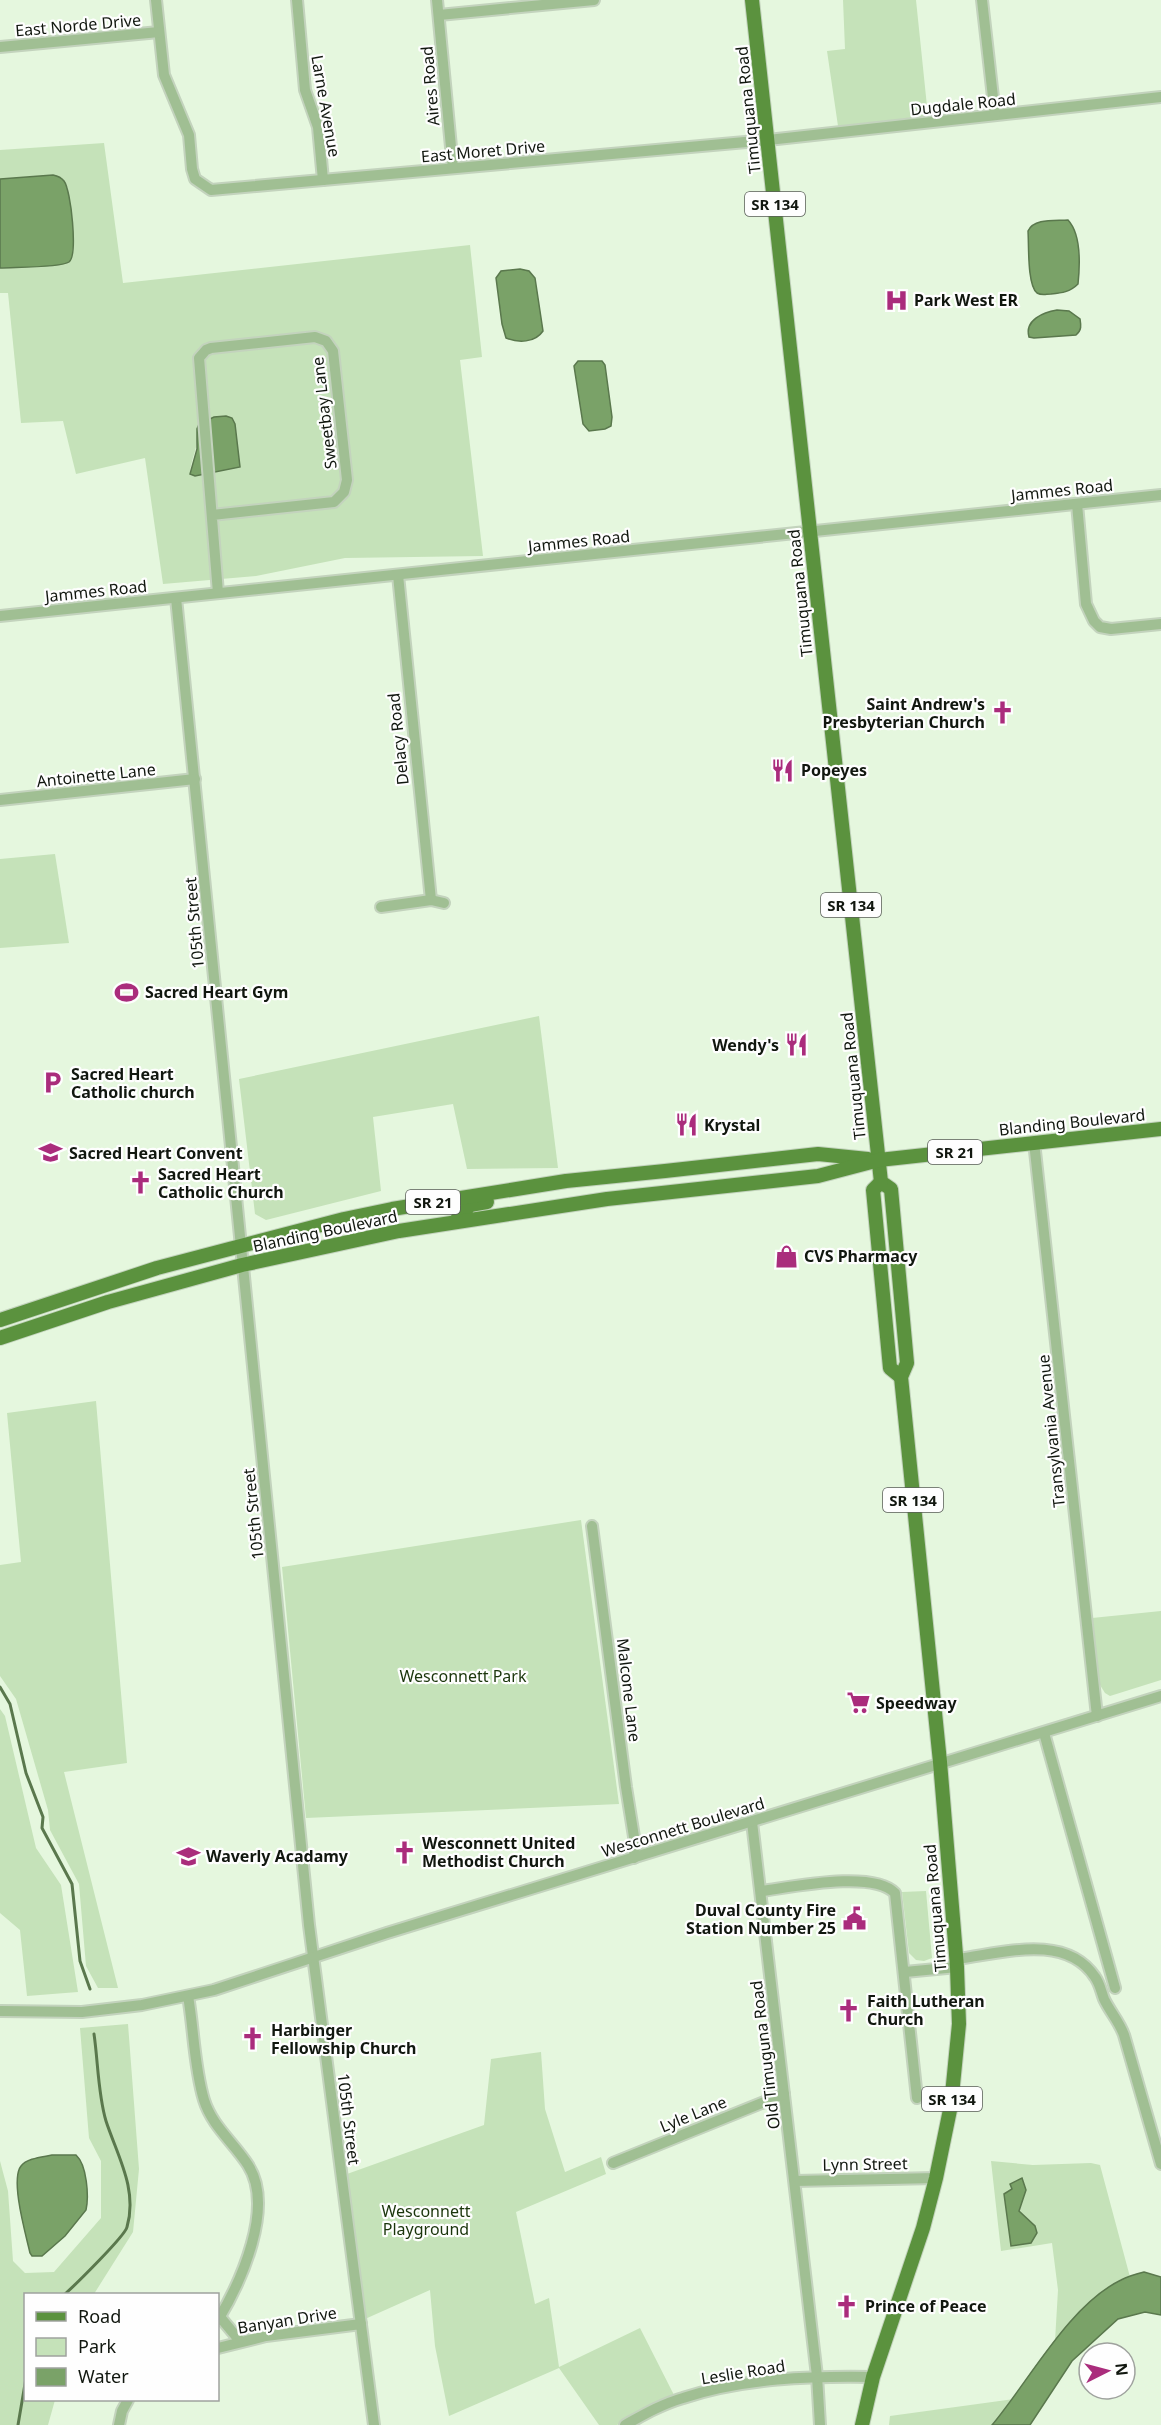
<svg xmlns="http://www.w3.org/2000/svg" width="1161" height="2425" font-family="'Noto Sans',sans-serif">
  <style>
    .green { fill: #c5e2b9; fill-rule: evenodd }
    .water { fill: #7aa268; stroke: #5a784d; stroke-width: 1.5 }
    .lines { fill: none; stroke-linecap: round; stroke-linejoin: round }
    .stream { stroke: #5a784d; stroke-width: 3 }
    .minor-casing { stroke: #c3d3bd; stroke-width: 14 }
    .major-casing { stroke: #c3d3bd; stroke-width: 16 }
    .minor { stroke: #a0bf93; stroke-width: 10 }
    .major { stroke: #5b923e; stroke-width: 14 }
    .labels { text-anchor: middle; dominant-baseline: central; stroke-width: 4.5; stroke-linejoin: round; paint-order: stroke }
    .shield { fill: #fefefe; stroke: #585c57; stroke-width: 1.5 }
    .shield-label { font-size: 15px; font-weight: bold; fill: #11170f }
    .street-label { font-size: 16px; fill: #11170f; stroke: #fefefe }
    .poi-label { font-size: 16px; font-weight: bold; fill: #11170f; stroke: #fefefe; text-anchor: start }
    .park-label { font-size: 16px; fill: #1a350b; stroke: #fefefe }
  </style>
  <rect width="100%" height="100%" fill="#e5f7de"/>
  <g class="green">
    <polygon points="843,0 916,0 928,116 838,126 827,51 845,49"/>
    <path d="M104 143 123 283 470 245 482 357 460 360 483 556 345 558 256 576 163 584 145 458 76 474 63 421 21 423 8 293H0V268L59 265 69 262 73 247 68 188 53 175 0 179V150ZM226 416 232 418 240 467 190 474C191 456 199 450 197 429L214 417Z"/>
    <polygon points="55,854 69,943 0,948 0,859"/>
    <polygon points="539,1016 558,1168 467,1169 453,1104 373,1117 381,1191 266,1220 255,1214 239,1079"/>
    <polygon points="96,1401 127,1763 64,1772 118,1988 98,1988 86,1966 79,1884 50,1830 48,1810 16,1699 0,1676 0,1565 21,1562 7,1413"/>
    <polygon points="581,1520 619,1804 306,1818 282,1567"/>
    <polygon points="1161,1611 1161,1680 1110,1696 1105,1693 1100,1685 1092,1618"/>
    <polygon points="0,1709 5,1716 36,1848 61,1885 78,1992 27,1996 20,1930 0,1913"/>
    <polygon points="926,1891 932,1958 924,1961 916,1960 909,1953 902,1892"/>
    <polygon points="128,2024 139,2169 133,2232 94,2294 26,2294 26,2400 55,2400 48,2425 0,2425 0,2161 8,2191 13,2261 25,2273 54,2272 101,2218 101,2161 89,2138 80,2028"/>
    <polygon points="541,2052 545,2109 565,2172 601,2157 606,2174 516,2212 535,2304 549,2298 559,2367 640,2328 674,2395 617,2425 599,2425 559,2368 449,2416 435,2346 430,2290 365,2319 347,2174 484,2125 491,2059"/>
    <path d="M991 2161 1033 2165 1091 2163 1100 2165 1130 2277C1098 2288 1077 2317 1055 2341L1058 2290 1052 2243 1001 2251ZM1012 2189 1026 2190 1019 2211 1004 2195Z"/>
    <polygon points="1014,2399 992,2425 889,2425 890,2416"/>
  </g>
  <g class="water">
    <path d="M53 175C58 176 61 177 64 181 71 190 78 255 69 262 60 268 14 267 0 268V179Z"/>
    <path d="M1068 220C1081 234 1080 265 1078 284 1070 292 1062 293 1051 294 1046 294 1042 296 1037 293 1027 285 1029 244 1028 231 1034 218 1055 221 1068 220Z"/>
    <path d="M520 269 529 271 535 278 543 331C535 343 518 343 506 338L502 324 496 278 501 271Z"/>
    <path d="M1057 310 1069 311 1080 319C1081 325 1082 330 1076 335L1034 338 1029 337C1024 320 1044 312 1057 310Z"/>
    <polygon points="578,361 602,361 605,365 612,417 611,426 605,429 589,431 583,424 574,366"/>
    <polygon points="226,416 232,418 235,424 240,467 195,476 190,474 197,449 197,429 199,424 214,417"/>
    <path d="M52 2155H76C87 2165 89 2196 86 2210L65 2236 42 2256H32L30 2253C26 2235 10 2180 21 2166 27 2158 43 2157 52 2155Z"/>
    <polygon points="1022,2178 1026,2190 1019,2211 1035,2226 1037,2233 1031,2243 1011,2246 1004,2194 1012,2189 1010,2184"/>
    <path d="M1144 2272 1161 2277V2315L1145 2312 1118 2319 1072 2361 1030 2425H992C1029 2381 1069 2305 1121 2280 1128 2276 1136 2274 1144 2272Z"/>
  </g>
  <g class="lines">
    <g class="stream">
      <polyline points="0,1687 10,1704 26,1773 43,1817 42,1828 72,1884 80,1961 90,1989"/>
      <path d="M65 2294C75 2285 125 2236 127 2227 138 2189 117 2155 106 2121 98 2095 98 2061 94 2034"/>
      <polyline points="18,2425 26,2378"/>
    </g>
    <defs>
      <g id="minor">
        <polyline points="156,0 164,75 189,135 192,169 195,179 211,190 768,140 1161,97"/>
        <polyline points="297,0 305,90 318,127 323,180"/>
        <polyline points="437,0 453,168"/>
        <polyline points="982,0 995,115"/>
        <polyline points="439,15 594,0"/>
        <polyline points="0,47 159,32"/>
        <polyline points="1077,504 1086,604 1094,621 1100,627 1111,629 1161,624"/>
        <polyline points="212,515 334,502 344,492 347,480 333,351 326,341 315,337 211,348 206,350 199,358 218,593"/>
        <polyline points="398,575 431,900"/>
        <polyline points="176,598 309,1925 374,2425"/>
        <polyline points="0,616 1161,495"/>
        <polyline points="0,800 195,779"/>
        <polyline points="381,907 431,900 444,903"/>
        <polyline points="1034,1142 1097,1716"/>
        <polyline points="592,1526 626,1787 635,1843 634,1858"/>
        <polyline points="1044,1733 1115,1988"/>
        <polyline points="752,1822 817,2376 820,2425"/>
        <path d="M762 1891C792 1887 873 1870 895 1893L917 2098"/>
        <path d="M957 1959C1000 1954 1065 1932 1095 1977 1100 1984 1101 1991 1104 1999 1110 2012 1119 2021 1124 2035L1161 2164"/>
        <polyline points="905,1972 957,1967"/>
        <path d="M188 1996C194 2030 194 2067 204 2100 212 2126 234 2143 248 2165 275 2207 241 2282 218 2320"/>
        <polyline points="0,2011 82,2012 142,2005 214,1990 387,1933 1161,1696"/>
        <polyline points="613,2163 784,2094"/>
        <polyline points="795,2181 936,2178"/>
        <polyline points="220,2317 240,2341"/>
        <polyline points="218,2348 266,2336 361,2324"/>
        <polyline points="119,2425 122,2411 128,2400"/>
        <path d="M625 2425C643 2415 662 2404 683 2398 743 2378 811 2376 873 2377"/>
      </g>
      <g id="major">
        <polyline points="752,0 881,1182 891,1189 907,1363 901,1377 940,1762 957,1967 959,2024 951,2105 936,2178 923,2228 873,2377 862,2425"/>
        <polyline points="881,1182 873,1190 890,1368 901,1377"/>
        <polyline points="455,1222 470,1205 487,1202"/>
        <polyline points="0,1320 157,1268 344,1219 392,1209 566,1181 665,1171 818,1154 868,1159"/>
        <polyline points="0,1338 108,1302 242,1265 399,1231 607,1199 818,1176 879,1160 1161,1129"/>
      </g>
    </defs>
    <use href="#minor" class="minor-casing"/>
    <use href="#major" class="major-casing"/>
    <use href="#minor" class="minor"/>
    <use href="#major" class="major"/>
  </g>
  <defs>
    <symbol id="hospital-bare" viewBox="-9 -9 18 18"><path d="M-5-5h3v3.5h4V-5h3V5h-3V1.5h-4V5h-3Z" fill="#aa2c7c" stroke="#fefefe" stroke-width="2.5" paint-order="stroke"/></symbol>
    <symbol id="church-bare" viewBox="-9 -9 18 18"><path d="M-1.2-6h2.4v3.5h3.3v2.4h-3.3V6h-2.4V-.1h-3.3v-2.4h3.3Z" fill="#aa2c7c" stroke="#fefefe" stroke-width="2.5" paint-order="stroke"/></symbol>
    <symbol id="restaurant-bare" viewBox="-9 -9 18 18"><path d="M-5-6h1v4h1v-4h1v4h1v-4h1v5L-1.5 .5V6h-2V.5L-5-1ZM5-6V6H3V1.5H1.5Q1.5-4 5-6Z" fill="#aa2c7c" stroke="#fefefe" stroke-width="2.5" paint-order="stroke"/></symbol>
    <symbol id="stadium-bare" viewBox="-9 -9 18 18"><path d="M0-5a6.5 5 0 1 0 0 10a6.5 5 0 1 0 0-10ZM-3.5-1.8h7v3.6h-7Z" fill="#aa2c7c" stroke="#fefefe" stroke-width="2.5" paint-order="stroke"/></symbol>
    <symbol id="parking-bare" viewBox="-9 -9 18 18"><path d="M-3.5-5.5H1a3.5 3.5 0 0 1 0 7H-1V5.5H-3.5ZM-1-3.4V-.6H.8a1.4 1.4 0 0 0 0-2.8Z" fill="#aa2c7c" stroke="#fefefe" stroke-width="2.5" paint-order="stroke"/></symbol>
    <symbol id="school-bare" viewBox="-9 -9 18 18"><path d="M0-5L7-2L0 1L-7-2ZM-4 1L0 2.5L4 1V4Q0 6-4 4Z" fill="#aa2c7c" stroke="#fefefe" stroke-width="2.5" paint-order="stroke"/></symbol>
    <symbol id="shop-bare" viewBox="-9 -9 18 18"><path d="M-5-2.5h2.3a2.7 3.5 0 0 1 5.4 0H5L5.5 6h-11ZM-1.5-2.5h3a1.5 2.3 0 0 0-3 0Z" fill="#aa2c7c" stroke="#fefefe" stroke-width="2.5" paint-order="stroke"/></symbol>
    <symbol id="supermarket-bare" viewBox="-9 -9 18 18"><path d="M-6-5.5h2.5l.6 2H6L4.5 2H-2.5L-4.4-4H-6ZM-1.5 3.2a1.3 1.3 0 1 0 .1 0ZM3 3.2a1.3 1.3 0 1 0 .1 0Z" fill="#aa2c7c" stroke="#fefefe" stroke-width="2.5" paint-order="stroke"/></symbol>
    <symbol id="civic-bare" viewBox="-9 -9 18 18"><path d="M-.6-6.5H3V-4.5H.6V-3L4-1V1h2V6H-6V1h2V-1L-.6-3ZM-1.2 2.5V6h2.4V2.5Z" fill="#aa2c7c" stroke="#fefefe" stroke-width="2.5" paint-order="stroke"/></symbol>
  </defs>
  <g fill-rule="evenodd">
    <use href="#hospital-bare" x="880" y="284" width="33" height="33"/>
    <use href="#church-bare" x="986" y="696" width="33" height="33"/>
    <use href="#restaurant-bare" x="766" y="754" width="33" height="33"/>
    <use href="#stadium-bare" x="110" y="976" width="33" height="33"/>
    <use href="#restaurant-bare" x="780" y="1028" width="33" height="33"/>
    <use href="#parking-bare" x="36" y="1066" width="33" height="33"/>
    <use href="#restaurant-bare" x="670" y="1108" width="33" height="33"/>
    <use href="#school-bare" x="34" y="1136" width="33" height="33"/>
    <use href="#church-bare" x="124" y="1166" width="33" height="33"/>
    <use href="#shop-bare" x="770" y="1240" width="33" height="33"/>
    <use href="#supermarket-bare" x="842" y="1686" width="33" height="33"/>
    <use href="#church-bare" x="388" y="1836" width="33" height="33"/>
    <use href="#school-bare" x="172" y="1840" width="33" height="33"/>
    <use href="#civic-bare" x="838" y="1902" width="33" height="33"/>
    <use href="#church-bare" x="832" y="1994" width="33" height="33"/>
    <use href="#church-bare" x="236" y="2022" width="33" height="33"/>
    <use href="#church-bare" x="830" y="2290" width="33" height="33"/>
  </g>
  <g class="labels">
    <g class="shield">
      <rect x="745" y="192" width="60" height="24" rx="4.5"/>
      <rect x="821" y="893" width="60" height="24" rx="4.5"/>
      <rect x="928" y="1140" width="54" height="24" rx="4.5"/>
      <rect x="406" y="1190" width="54" height="24" rx="4.5"/>
      <rect x="883" y="1488" width="60" height="24" rx="4.5"/>
      <rect x="922" y="2087" width="60" height="24" rx="4.5"/>
    </g>
    <g class="shield-label">
      <text x="775" y="204">SR 134</text>
      <text x="851" y="905">SR 134</text>
      <text x="955" y="1152">SR 21</text>
      <text x="433" y="1202">SR 21</text>
      <text x="913" y="1500">SR 134</text>
      <text x="952" y="2099">SR 134</text>
    </g>
    <g class="street-label">
      <text transform="translate(78 25) rotate(-5)">East Norde Drive</text>
      <text transform="translate(430 86) rotate(-95)">Aires Road</text>
      <text transform="translate(963 104) rotate(-6)">Dugdale Road</text>
      <text transform="translate(326 106) rotate(80)">Larne Avenue</text>
      <text transform="translate(748 110) rotate(-96)">Timuquana Road</text>
      <text transform="translate(483 151) rotate(-5)">East Moret Drive</text>
      <text transform="translate(324 413) rotate(-97)">Sweetbay Lane</text>
      <text transform="translate(1062 490) rotate(-6)">Jammes Road</text>
      <text transform="translate(579 541) rotate(-6)">Jammes Road</text>
      <text transform="translate(96 591) rotate(-6)">Jammes Road</text>
      <text transform="translate(800 593) rotate(-96)">Timuquana Road</text>
      <text transform="translate(398 739) rotate(-96)">Delacy Road</text>
      <text transform="translate(96 775) rotate(-6)">Antoinette Lane</text>
      <text transform="translate(194 923) rotate(-95)">105th Street</text>
      <text transform="translate(853 1076) rotate(-96)">Timuquana Road</text>
      <text transform="translate(1072 1122) rotate(-6)">Blanding Boulevard</text>
      <text transform="translate(325 1231) rotate(-12)">Blanding Boulevard</text>
      <text transform="translate(1051 1431) rotate(-96)">Transylvania Avenue</text>
      <text transform="translate(253 1514) rotate(-96)">105th Street</text>
      <text transform="translate(629 1690) rotate(83)">Malcone Lane</text>
      <text transform="translate(683 1827) rotate(-17)">Wesconnett Boulevard</text>
      <text transform="translate(935 1908) rotate(-95)">Timuquana Road</text>
      <text transform="translate(765 2055) rotate(-97)">Old Timuguna Road</text>
      <text transform="translate(693 2114) rotate(-22)">Lyle Lane</text>
      <text transform="translate(349 2119) rotate(83)">105th Street</text>
      <text transform="translate(865 2164) rotate(-1)">Lynn Street</text>
      <text transform="translate(287 2320) rotate(-9)">Banyan Drive</text>
      <text transform="translate(743 2372) rotate(-9)">Leslie Road</text>
    </g>
    <g class="poi-label">
      <text x="914" y="300">Park West ER</text>
      <text x="985" y="704" text-anchor="end">Saint Andrew's<tspan x="985" dy="18">Presbyterian Church</tspan></text>
      <text x="801" y="770">Popeyes</text>
      <text x="145" y="992">Sacred Heart Gym</text>
      <text x="779" y="1045" text-anchor="end">Wendy's</text>
      <text x="71" y="1074">Sacred Heart<tspan x="71" dy="18">Catholic church</tspan></text>
      <text x="704" y="1125">Krystal</text>
      <text x="69" y="1153">Sacred Heart Convent</text>
      <text x="158" y="1174">Sacred Heart<tspan x="158" dy="18">Catholic Church</tspan></text>
      <text x="804" y="1256">CVS Pharmacy</text>
      <text x="876" y="1703">Speedway</text>
      <text x="422" y="1843">Wesconnett United<tspan x="422" dy="18">Methodist Church</tspan></text>
      <text x="206" y="1856">Waverly Acadamy</text>
      <text x="836" y="1910" text-anchor="end">Duval County Fire<tspan x="836" dy="18">Station Number 25</tspan></text>
      <text x="867" y="2001">Faith Lutheran<tspan x="867" dy="18">Church</tspan></text>
      <text x="271" y="2030">Harbinger<tspan x="271" dy="18">Fellowship Church</tspan></text>
      <text x="865" y="2306">Prince of Peace</text>
    </g>
    <g class="park-label">
      <text x="463" y="1676">Wesconnett Park</text>
      <text x="426" y="2211">Wesconnett<tspan x="426" dy="18">Playground</tspan></text>
    </g>
  </g>
  <rect x="24" y="2293" width="195" height="108" fill="#fefefe" stroke="#9fa29e" stroke-width="1.5"/>
  <rect x="36" y="2312" width="30" height="9" fill="#5b923e" stroke="#9fa29e" stroke-width="1.5"/>
  <text x="78" y="2323" font-size="18" fill="#11170f">Road</text>
  <rect x="36" y="2338" width="30" height="18" fill="#c5e2b9" stroke="#9fa29e" stroke-width="1.5"/>
  <text x="78" y="2353" font-size="18" fill="#11170f">Park</text>
  <rect x="36" y="2368" width="30" height="18" fill="#7aa268" stroke="#9fa29e" stroke-width="1.5"/>
  <text x="78" y="2383" font-size="18" fill="#11170f">Water</text>
  <g transform="translate(1107 2371) rotate(84)"><circle r="28" fill="#fefefe" stroke="#9fa29e" stroke-width="1.5"/>
  <path d="M0-4.5L10 22L0 15L-10 22Z" fill="#aa2c7c"/>
  <text y="-9" font-size="16" font-weight="bold" text-anchor="middle" fill="#11170f">N</text>
  </g>
</svg>
